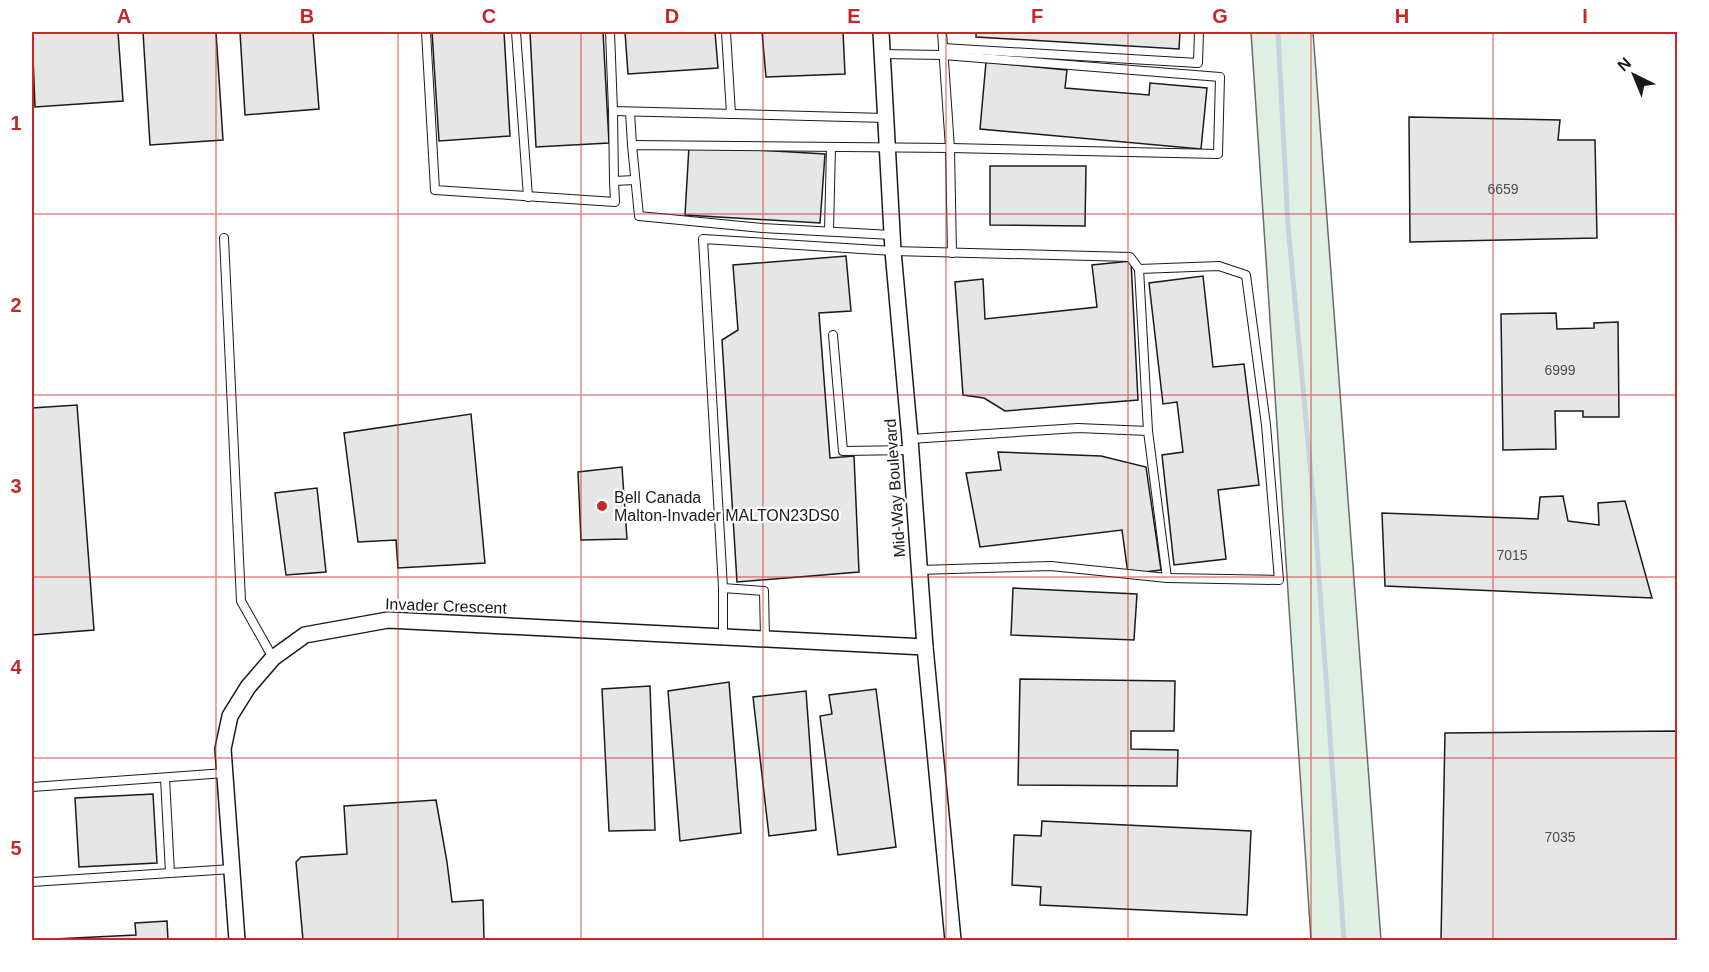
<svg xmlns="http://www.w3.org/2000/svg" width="1709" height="972" font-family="Helvetica,sans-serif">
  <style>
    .green { fill: #e0efe3; stroke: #6a6a6a; stroke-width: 1.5 }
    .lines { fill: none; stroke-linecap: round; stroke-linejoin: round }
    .stream { stroke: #c6d2dc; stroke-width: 5 }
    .building { fill: #e6e6e6; stroke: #1a1a1a; stroke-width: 1.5 }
    .lane-casing { stroke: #1a1a1a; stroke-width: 10 }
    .street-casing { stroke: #1a1a1a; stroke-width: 18 }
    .lane { stroke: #fff; stroke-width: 8 }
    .street { stroke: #fff; stroke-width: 15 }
    .grid { fill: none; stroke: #c62828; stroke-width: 1.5; stroke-opacity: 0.55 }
    .poi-dot { fill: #c62828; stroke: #fff; stroke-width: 2 }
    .labels { text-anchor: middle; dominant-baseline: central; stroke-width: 4.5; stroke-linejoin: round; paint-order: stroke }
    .number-label { font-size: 14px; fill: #4d4d4d }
    .street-label { font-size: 16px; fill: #1a1a1a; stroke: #fff }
    .poi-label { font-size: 16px; fill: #1a1a1a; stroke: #fff; text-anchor: start }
    .neatline { fill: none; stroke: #c62828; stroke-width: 2 }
    .grid-label { font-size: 20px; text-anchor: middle; font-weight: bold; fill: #c62828 }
  </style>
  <rect width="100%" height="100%" fill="#fff"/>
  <polygon class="green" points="1251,32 1313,32 1381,940 1311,940"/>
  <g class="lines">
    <polyline class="stream" points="1278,32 1288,225 1315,518 1344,940"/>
  </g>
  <g class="building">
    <polygon points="32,32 118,32 123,101 35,107"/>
    <polygon points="143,32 216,32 223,140 150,145"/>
    <polygon points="240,32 313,32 319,109 245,115"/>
    <polygon points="432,32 504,32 510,136 439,141"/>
    <polygon points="530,32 603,32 609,143 536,147"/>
    <polygon points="625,32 715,32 718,68 628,74"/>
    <polygon points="762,32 843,32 845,74 766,77"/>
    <polygon points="976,32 1180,32 1179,49 976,37"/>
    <polygon points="986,62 1067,70 1065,88 1149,95 1150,83 1207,88 1201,149 980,129"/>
    <polygon points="1409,117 1560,120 1558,140 1595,140 1597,238 1410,242"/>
    <polygon points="689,146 825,154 820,223 685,215"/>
    <polygon points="990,166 1086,166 1085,226 990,225"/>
    <polygon points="846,256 851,311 819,313 830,458 854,456 859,572 737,582 722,340 738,330 733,265"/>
    <polygon points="1131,261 1138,400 1005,411 984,398 963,395 955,282 983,279 985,319 1097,307 1092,265"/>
    <polygon points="1203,276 1213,367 1244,364 1259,485 1218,490 1226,559 1174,565 1162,455 1183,452 1177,402 1163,404 1149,283"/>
    <polygon points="1556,313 1557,329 1594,328 1594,323 1618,322 1619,417 1583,417 1583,411 1555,411 1556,449 1503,450 1501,314"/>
    <polygon points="77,405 94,630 32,635 32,408"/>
    <polygon points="471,414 485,563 398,568 396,540 358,542 344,433"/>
    <polygon points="998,452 1101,456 1146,467 1161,570 1128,574 1122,530 980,547 966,473 1001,470"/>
    <polygon points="622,467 627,539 581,540 578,472"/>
    <polygon points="317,488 326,572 286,575 275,493"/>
    <polygon points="1563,496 1568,521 1599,525 1598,503 1625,501 1652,598 1385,586 1382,513 1538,519 1540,497"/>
    <polygon points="1013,588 1137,594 1134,640 1011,635"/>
    <polygon points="1020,679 1175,681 1174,731 1131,731 1131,749 1178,750 1177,786 1018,785"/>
    <polygon points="729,682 741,833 680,841 668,691"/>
    <polygon points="650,686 655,830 609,831 602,689"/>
    <polygon points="876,689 896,847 838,855 820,716 832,714 829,695"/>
    <polygon points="806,691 816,830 769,836 753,697"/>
    <polygon points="1678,731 1678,940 1441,940 1445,733"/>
    <polygon points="153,794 157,863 79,867 75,798"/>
    <polygon points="436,800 447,862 452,902 483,900 484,940 303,940 296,862 301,857 347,854 344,806"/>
    <polygon points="1042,821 1251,831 1247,915 1040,905 1041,887 1012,885 1014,835 1041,836"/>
    <polygon points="167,921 168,940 32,940 136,935 135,923"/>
  </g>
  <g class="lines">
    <defs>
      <g id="lane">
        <polyline points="426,32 435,190 615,202 614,181"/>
        <polyline points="516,32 528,197"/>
        <polyline points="610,32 613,111 886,118"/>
        <polyline points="726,32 731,114"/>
        <polyline points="942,32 950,148 952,253"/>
        <polyline points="943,48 1198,63 1199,32"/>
        <polyline points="882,54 943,55 1220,77 1218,154 950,148 632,145 639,216 762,228 892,235"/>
        <polyline points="613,111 614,181 635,180"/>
        <polyline points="630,112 632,145"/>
        <polyline points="829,231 831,147"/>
        <polyline points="224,238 241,601 273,658"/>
        <polyline points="833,335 843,451 911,450"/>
        <polyline points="1148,431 1139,269 1219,266 1246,275 1266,425 1279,580 1167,578"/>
        <polyline points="910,439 1078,428 1148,431 1167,578 1051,566 919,570"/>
        <polyline points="723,588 703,239 893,251 1130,257 1139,269"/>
        <polyline points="723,637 723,588 764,591 765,639"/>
        <polyline points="165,778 170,873"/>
        <polyline points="32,787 225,773"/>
        <polyline points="32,882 232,869"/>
      </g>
      <g id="street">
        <polyline points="881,32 893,251 910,439 925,647 953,940"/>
        <polyline points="237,940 223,749 230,716 248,687 273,658 305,635 388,620 925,647"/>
      </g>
    </defs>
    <use href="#lane" class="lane-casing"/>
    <use href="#street" class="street-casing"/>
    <use href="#lane" class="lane"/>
    <use href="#street" class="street"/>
  </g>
  <path class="grid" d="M216 32V940M398 32V940M581 32V940M763 32V940M946 32V940M1128 32V940M1311 32V940M1493 32V940M32 214H1678M32 395H1678M32 577H1678M32 758H1678"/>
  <circle class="poi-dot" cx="602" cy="506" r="6"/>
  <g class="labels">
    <g class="number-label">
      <text x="1503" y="189">6659</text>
      <text x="1560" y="370">6999</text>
      <text x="1512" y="555">7015</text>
      <text x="1560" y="837">7035</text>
    </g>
    <g class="street-label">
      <text transform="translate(895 488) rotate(-94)">Mid-Way Boulevard</text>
      <text transform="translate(446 606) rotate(2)">Invader Crescent</text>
    </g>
    <g class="poi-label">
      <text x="614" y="497">Bell Canada<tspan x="614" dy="18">Malton-Invader MALTON23DS0</tspan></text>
    </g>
  </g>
  <rect width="1709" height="972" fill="none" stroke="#ffffff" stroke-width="66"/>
  <g transform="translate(1634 75) rotate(317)" stroke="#ffffff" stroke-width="4.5" paint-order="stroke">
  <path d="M0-4.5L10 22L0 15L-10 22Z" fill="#1a1a1a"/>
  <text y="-9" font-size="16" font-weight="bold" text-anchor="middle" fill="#1a1a1a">N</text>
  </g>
  <rect x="33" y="33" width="1643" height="906" class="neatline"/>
  <g class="grid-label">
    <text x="124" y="23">A</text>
    <text x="307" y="23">B</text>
    <text x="489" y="23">C</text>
    <text x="672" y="23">D</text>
    <text x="854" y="23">E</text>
    <text x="1037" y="23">F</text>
    <text x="1220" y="23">G</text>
    <text x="1402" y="23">H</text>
    <text x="1585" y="23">I</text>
    <text x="16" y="130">1</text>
    <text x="16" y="312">2</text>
    <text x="16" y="493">3</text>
    <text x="16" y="674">4</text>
    <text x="16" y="855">5</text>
  </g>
</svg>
